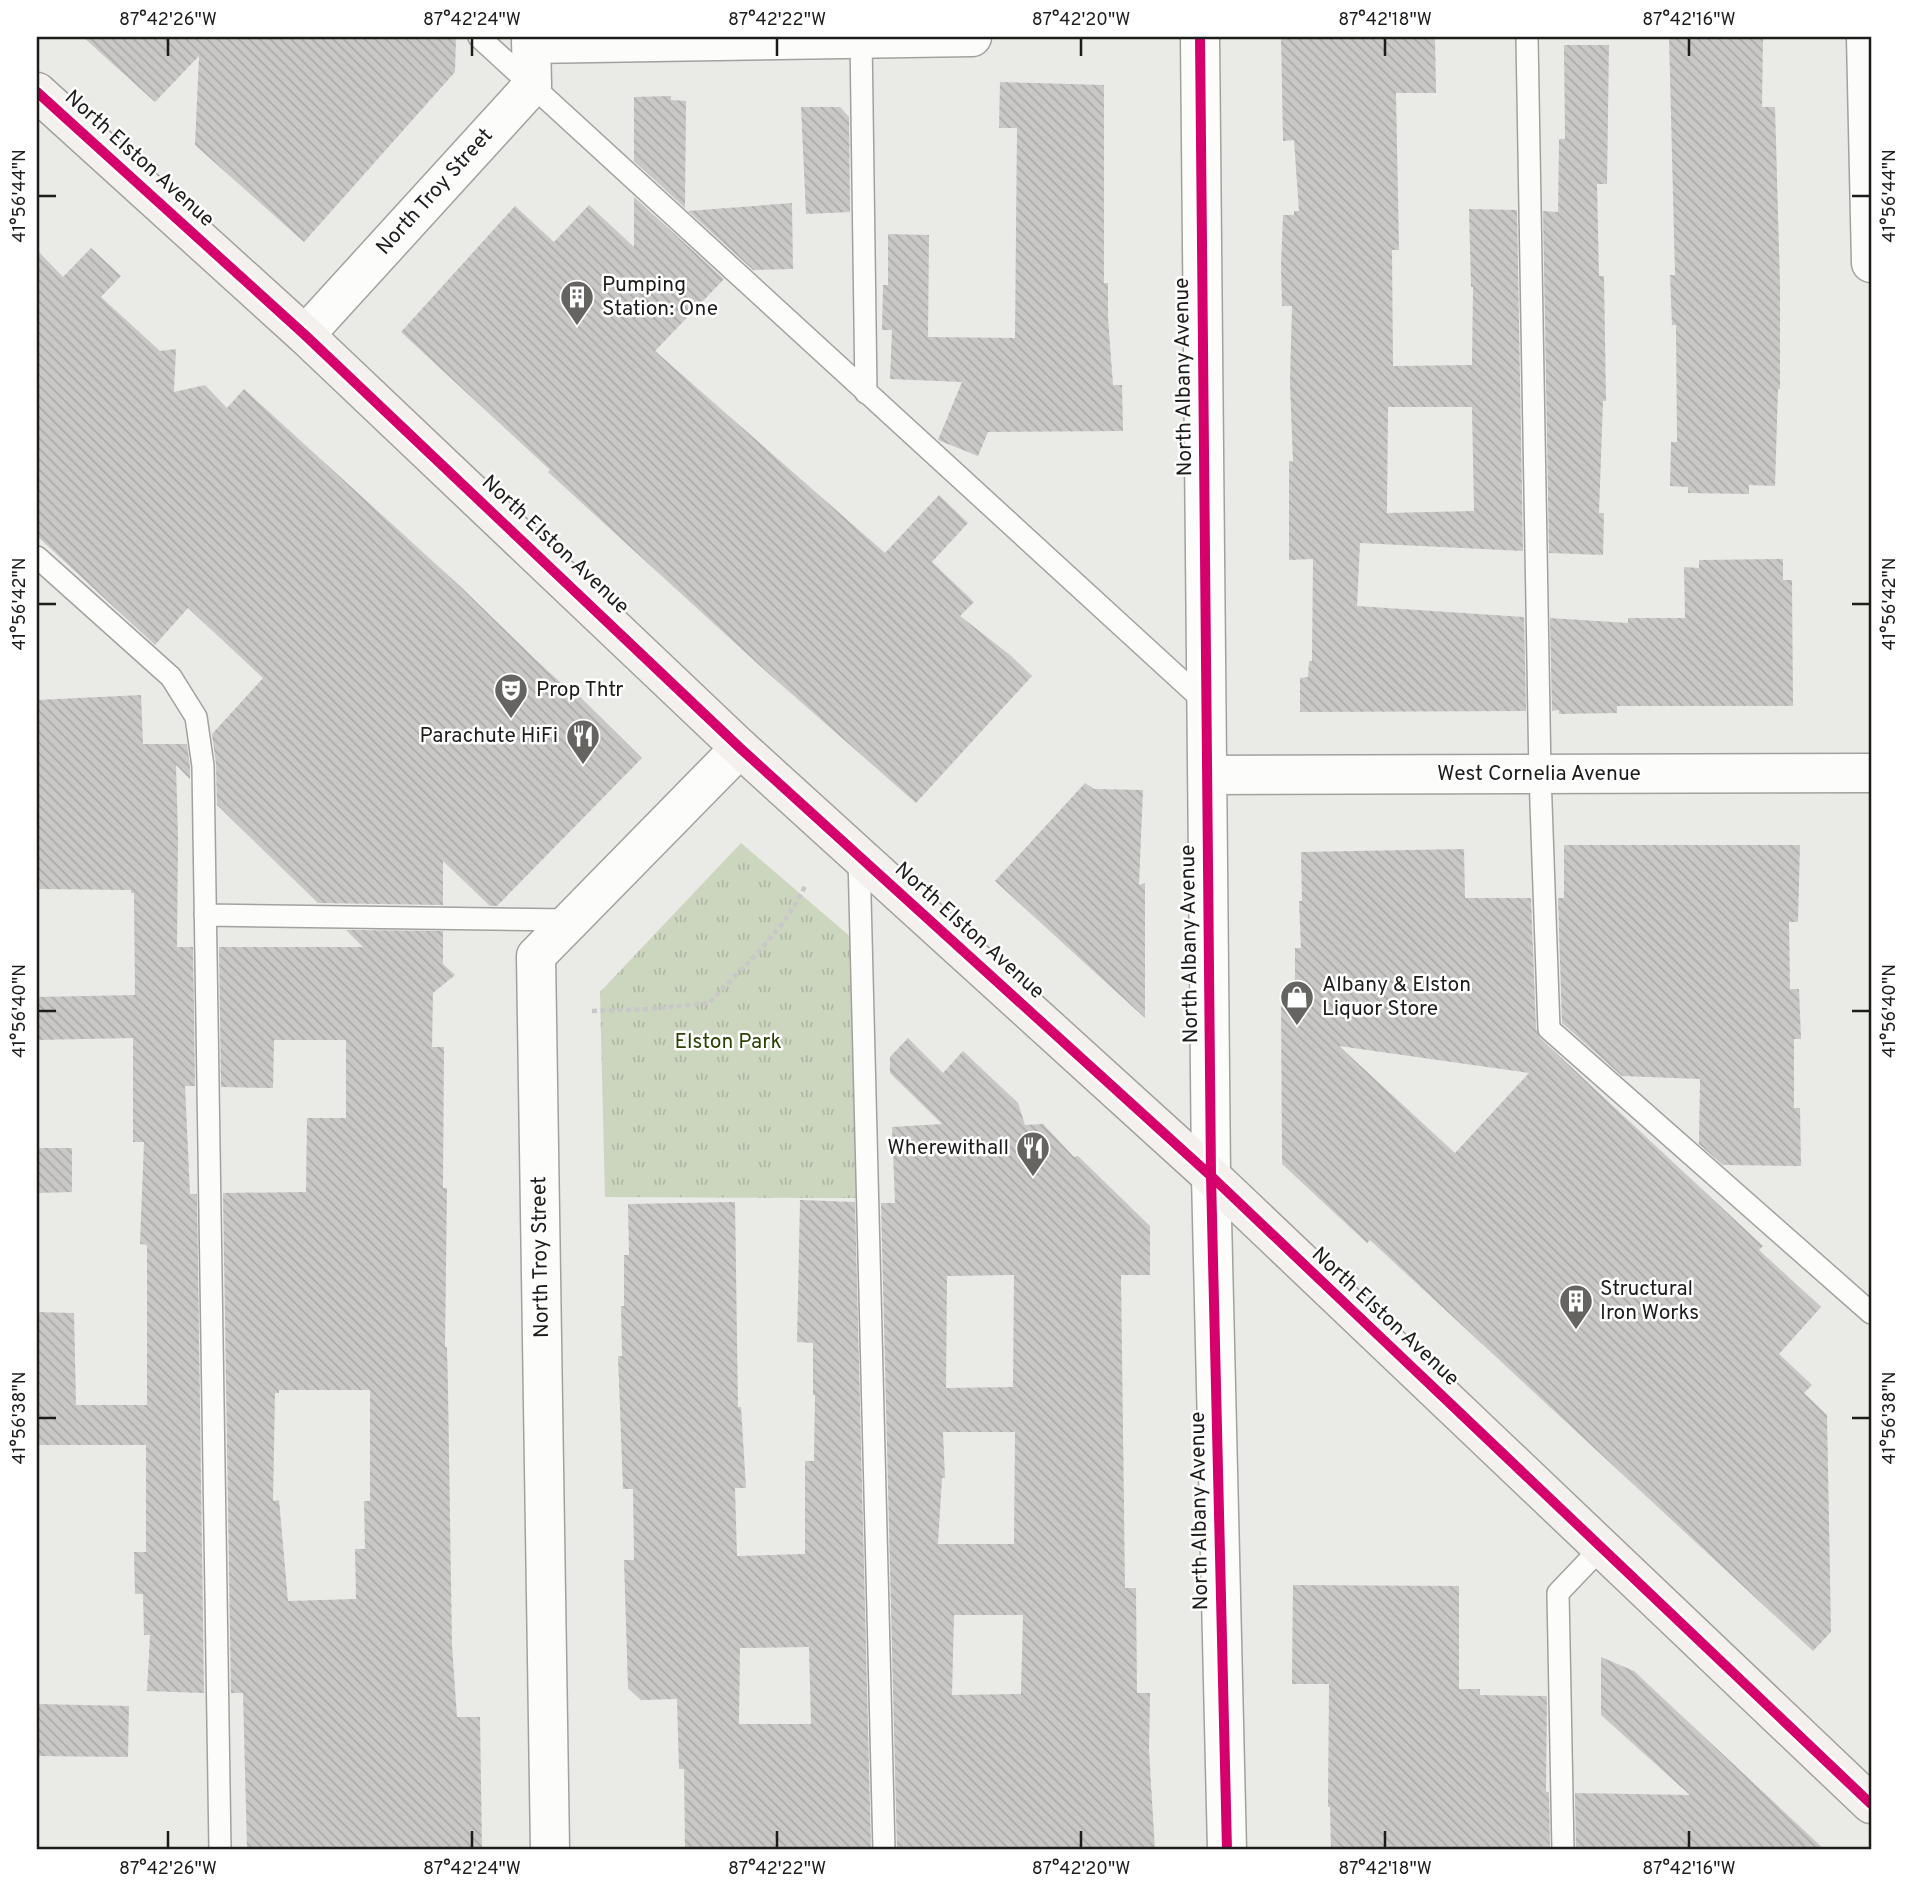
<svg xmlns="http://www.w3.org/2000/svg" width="1908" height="1887" viewBox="0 0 1908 1887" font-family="Overpass,sans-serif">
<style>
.grass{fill:url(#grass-tufts)}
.building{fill:url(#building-back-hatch);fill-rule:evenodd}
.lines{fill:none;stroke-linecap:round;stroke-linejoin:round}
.service-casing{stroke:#a1a19e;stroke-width:24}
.minor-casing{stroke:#a1a19e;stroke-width:41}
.secondary-casing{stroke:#a1a19e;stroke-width:41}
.path{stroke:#c8c8c8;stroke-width:4.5;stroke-dasharray:5 3.5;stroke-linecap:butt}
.service{stroke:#fcfcfb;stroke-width:21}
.minor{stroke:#fcfcfb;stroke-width:38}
.secondary{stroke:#f4f0ed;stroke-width:38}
.cycleway-casing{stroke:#fff;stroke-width:15}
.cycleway{stroke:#d6006c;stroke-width:10}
.ticks{fill:none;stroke:#1d1c1a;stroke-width:2.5}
.labels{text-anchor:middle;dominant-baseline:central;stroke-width:5;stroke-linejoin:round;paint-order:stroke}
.street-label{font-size:21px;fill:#1d1c1a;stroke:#fff}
.poi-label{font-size:21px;fill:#1d1c1a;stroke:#fff;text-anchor:start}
.park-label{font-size:21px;fill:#2c4100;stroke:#fff}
.neatline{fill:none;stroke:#1d1c1a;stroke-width:2.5}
.ticks-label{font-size:18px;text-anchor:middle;fill:#1d1c1a}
</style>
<defs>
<pattern id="grass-tufts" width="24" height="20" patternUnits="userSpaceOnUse" patternTransform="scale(1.75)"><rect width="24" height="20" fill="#ccd6bf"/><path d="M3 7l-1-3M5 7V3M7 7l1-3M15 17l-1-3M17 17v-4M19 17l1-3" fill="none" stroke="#afb7a4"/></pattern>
<pattern id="building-back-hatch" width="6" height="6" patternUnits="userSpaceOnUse" patternTransform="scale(1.75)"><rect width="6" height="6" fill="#c9c8c6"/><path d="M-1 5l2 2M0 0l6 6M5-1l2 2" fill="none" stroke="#acabaa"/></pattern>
</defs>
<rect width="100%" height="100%" fill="#eaeae6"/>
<path class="grass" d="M741,843L853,939L856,1198L605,1197L600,992Z"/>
<path class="building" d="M83,37H456L455,72L304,242L195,145L199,56L155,102Z
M1281,37H1435L1436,93H1396L1399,250H1392L1393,366L1472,365L1473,287H1471L1469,209L1517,210L1523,551L1360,543L1357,606L1524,617L1526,711L1300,712V678L1308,677L1309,661H1312L1313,559L1289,560V461L1293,462L1290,382L1292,306H1282L1281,265L1283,215H1294V211H1299L1294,140L1283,141ZM1388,407H1472L1474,511L1387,513Z
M1669,37H1763L1762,107H1775L1780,285V389H1778L1775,486L1749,485V494L1688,493V487L1670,486L1671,442H1677L1676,325H1672L1670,275H1675Z
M1564,45H1609L1607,184H1597L1599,276H1604L1606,401H1603L1599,513H1604L1603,555L1549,553L1543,211L1558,212L1559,139H1565Z
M1000,82L1104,85V283H1108V318L1113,385H1122L1123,431L988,432L978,456L938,440L962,382L890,379L892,330H882L883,285H888V234L929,235L928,337L1015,338L1017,128H999Z
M671,96V100L686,101L685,208L634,161V97Z
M801,107H840L849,117L850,212L806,214Z
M634,197L724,279L655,351L885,553L939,495L968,523L932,562L974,602L960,616L1010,655L1032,676L916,803L769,674L548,472L550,470L401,332L515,206L554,242L589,205L634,247Z
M792,203L793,269L753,270L688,211Z
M91,248L121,276L101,297L160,351L176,349L174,392L205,385L227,408L244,389L462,588L535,659L574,695L576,693L642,758L497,906H490L443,861V905L318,903L217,805L216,764L212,734L263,678L188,608L155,645L37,536V250L63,277Z
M1783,559V580H1792L1793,706H1617V713L1559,714V710L1552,711L1550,618L1628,623V618H1685L1684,567L1699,568V560Z
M141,695L143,744H187L190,767V779L176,765L178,837L177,947H193L195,1086H185L190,1194H197L204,1693L147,1691L150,1635H144L143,1594H135L134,1552H146V1445H37V1312L74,1313L76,1405H147V1245L140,1244L144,1142H133V1038L37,1040V997L135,995L134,893H131V890L37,889V700Z
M1085,783L1094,789L1143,790L1139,885L1145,883V1018L995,881Z
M1564,845H1800L1798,922H1789L1790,989H1799L1801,1039H1794V1108H1800L1801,1166L1723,1165L1699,1144L1700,1079L1622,1076L1562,1023L1558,898H1564Z
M1464,849L1465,898H1531L1536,1029L1540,1038L1763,1246L1759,1250L1821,1307L1779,1354L1812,1385L1804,1393L1827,1415L1831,1632L1813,1651L1370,1240L1367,1243L1282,1164L1281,992L1295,1005V948H1301L1299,901H1302L1301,852ZM1339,1046L1529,1073L1455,1153Z
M346,930L443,931V964L455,975L433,993L432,1047H444L443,1188H447L445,1347H447L448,1390L452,1646L457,1717H480L482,1850H247L243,1693H231L223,1193L306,1192L307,1118H346V1040H274L273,1088L221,1087L219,947H363ZM279,1390H370V1501H364L365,1549H355L356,1599L288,1601L279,1500L273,1501L275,1393H279Z
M908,1038L943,1073L963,1051L1018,1103L1025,1125L1043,1124L1074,1157L1078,1156L1150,1226V1275H1121L1125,1588H1136L1137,1693H1150L1149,1751L1155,1850H897L881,1203H895L892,1127L942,1124L890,1073V1057ZM1014,1275L1013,1387L946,1388L947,1276ZM943,1432H1015L1014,1544H938L942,1478H945ZM954,1615H1023L1021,1694L952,1695Z
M37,1148H72V1192L37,1193Z
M800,1200L855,1202L871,1850H685L684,1769H679L677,1699L641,1700L628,1688L624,1560H634L633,1489H623L618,1356H622L621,1306H624V1255H629L628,1204L735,1202L738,1407H741L746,1488H735L737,1556L805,1554V1461H814L815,1395H813V1343L797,1342ZM809,1647L811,1724H739L740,1648Z
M1293,1585L1459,1586V1689H1480V1695L1547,1696L1546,1792H1549L1550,1850H1331L1330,1807H1328L1329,1684H1292Z
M1601,1657L1634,1671L1825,1850H1576L1575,1793L1690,1795L1601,1715Z
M37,1704L129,1706L128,1757L37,1756Z"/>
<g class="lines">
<g class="service-casing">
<path id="service" d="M479,37L1206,703
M861,37L866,393
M1527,37L1540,775L1549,1029L1871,1313
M37,557L171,677L196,717L203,766L220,1850
M859,857L884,1850
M205,915L571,920
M1563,1850L1558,1593L1601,1548"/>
</g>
<g class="minor-casing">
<path id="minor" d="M1200,37L1211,1176L1227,1850
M1866,37L1871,263
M531,44L972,37
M305,335L532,86L531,37
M1207,775L1871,773
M550,1850L536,956L740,748"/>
</g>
<g class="secondary-casing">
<path id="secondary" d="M37,92L305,335L740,748L1211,1176L1871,1804"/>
</g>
<path class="path" d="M592,1011L649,1009L709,1003C743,967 784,931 805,886"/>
<use href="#service" class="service"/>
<use href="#minor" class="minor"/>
<use href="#secondary" class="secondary"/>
<g class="cycleway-casing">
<path id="cycleway" d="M1200,37L1211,1176L1227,1850
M37,92L305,335L740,748L1211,1176L1871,1804"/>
</g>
<use href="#cycleway" class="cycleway"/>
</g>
<path class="ticks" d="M168,38V56M472,38V56M777,38V56M1081,38V56M1385,38V56M1689,38V56M38,196H56M1852,196H1870M38,604H56M1852,604H1870M38,1011H56M1852,1011H1870M38,1418H56M1852,1418H1870M168,1831V1848M472,1831V1848M777,1831V1848M1081,1831V1848M1385,1831V1848M1689,1831V1848"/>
<defs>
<g id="building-pin" transform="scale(1.75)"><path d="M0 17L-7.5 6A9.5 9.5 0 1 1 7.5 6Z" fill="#656461" stroke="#fff"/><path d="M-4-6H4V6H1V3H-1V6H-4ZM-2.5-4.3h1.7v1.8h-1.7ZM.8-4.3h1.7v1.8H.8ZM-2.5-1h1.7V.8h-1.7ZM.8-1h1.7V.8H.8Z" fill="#fff"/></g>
<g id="theatre-pin" transform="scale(1.75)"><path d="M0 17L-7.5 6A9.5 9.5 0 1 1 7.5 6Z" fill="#656461" stroke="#fff"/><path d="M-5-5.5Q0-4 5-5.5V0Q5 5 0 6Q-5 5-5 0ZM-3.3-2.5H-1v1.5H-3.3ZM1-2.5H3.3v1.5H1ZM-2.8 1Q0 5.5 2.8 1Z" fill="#fff"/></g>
<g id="restaurant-pin" transform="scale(1.75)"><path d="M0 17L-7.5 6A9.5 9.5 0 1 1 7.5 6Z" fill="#656461" stroke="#fff"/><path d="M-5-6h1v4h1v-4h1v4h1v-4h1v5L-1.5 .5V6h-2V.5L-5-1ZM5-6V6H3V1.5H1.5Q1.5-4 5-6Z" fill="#fff"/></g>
<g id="shop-pin" transform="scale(1.75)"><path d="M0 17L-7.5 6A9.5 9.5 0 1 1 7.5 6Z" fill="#656461" stroke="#fff"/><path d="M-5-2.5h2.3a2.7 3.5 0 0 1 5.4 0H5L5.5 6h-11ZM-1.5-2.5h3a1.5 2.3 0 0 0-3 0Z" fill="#fff"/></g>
</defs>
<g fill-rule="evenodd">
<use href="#building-pin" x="577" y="297"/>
<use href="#theatre-pin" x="511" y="690"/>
<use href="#restaurant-pin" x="583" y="736"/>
<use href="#shop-pin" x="1297" y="997"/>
<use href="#restaurant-pin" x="1033" y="1148"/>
<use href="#building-pin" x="1576" y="1301"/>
</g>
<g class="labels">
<g class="street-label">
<text transform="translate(139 159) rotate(42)">North Elston Avenue</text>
<text transform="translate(435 192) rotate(-48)">North Troy Street</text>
<text transform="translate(1184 377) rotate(-91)">North Albany Avenue</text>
<text transform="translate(555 545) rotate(43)">North Elston Avenue</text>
<text x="1539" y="774">West Cornelia Avenue</text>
<text transform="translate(969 931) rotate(42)">North Elston Avenue</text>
<text transform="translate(1190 944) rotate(-91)">North Albany Avenue</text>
<text transform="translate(541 1257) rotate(-91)">North Troy Street</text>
<text transform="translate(1385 1317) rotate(43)">North Elston Avenue</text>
<text transform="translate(1200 1511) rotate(-91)">North Albany Avenue</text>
</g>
<g class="poi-label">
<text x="602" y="285">Pumping<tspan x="602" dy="24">Station: One</tspan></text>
<text x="536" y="690">Prop Thtr</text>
<text x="558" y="736" text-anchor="end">Parachute HiFi</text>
<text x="1322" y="985">Albany &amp; Elston<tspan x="1322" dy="24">Liquor Store</tspan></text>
<text x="1009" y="1148" text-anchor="end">Wherewithall</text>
<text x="1600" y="1289">Structural<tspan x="1600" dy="24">Iron Works</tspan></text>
</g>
<g class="park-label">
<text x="728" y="1042">Elston Park</text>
</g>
</g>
<rect width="1908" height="1887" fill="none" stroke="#ffffff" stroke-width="77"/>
<rect x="38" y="38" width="1832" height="1810" class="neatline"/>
<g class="ticks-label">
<text x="168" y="25">87°42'26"W</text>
<text x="472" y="25">87°42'24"W</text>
<text x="777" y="25">87°42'22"W</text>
<text x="1081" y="25">87°42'20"W</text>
<text x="1385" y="25">87°42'18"W</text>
<text x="1689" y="25">87°42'16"W</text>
<text transform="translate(19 196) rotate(-90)" y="6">41°56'44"N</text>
<text transform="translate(1889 196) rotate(-90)" y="6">41°56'44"N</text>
<text transform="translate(19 604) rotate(-90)" y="6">41°56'42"N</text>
<text transform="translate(1889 604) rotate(-90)" y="6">41°56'42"N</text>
<text transform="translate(19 1011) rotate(-90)" y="6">41°56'40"N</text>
<text transform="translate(1889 1011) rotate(-90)" y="6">41°56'40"N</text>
<text transform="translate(19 1418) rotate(-90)" y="6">41°56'38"N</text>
<text transform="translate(1889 1418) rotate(-90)" y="6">41°56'38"N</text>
<text x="168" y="1874">87°42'26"W</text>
<text x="472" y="1874">87°42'24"W</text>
<text x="777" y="1874">87°42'22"W</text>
<text x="1081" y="1874">87°42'20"W</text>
<text x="1385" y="1874">87°42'18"W</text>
<text x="1689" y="1874">87°42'16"W</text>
</g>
</svg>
